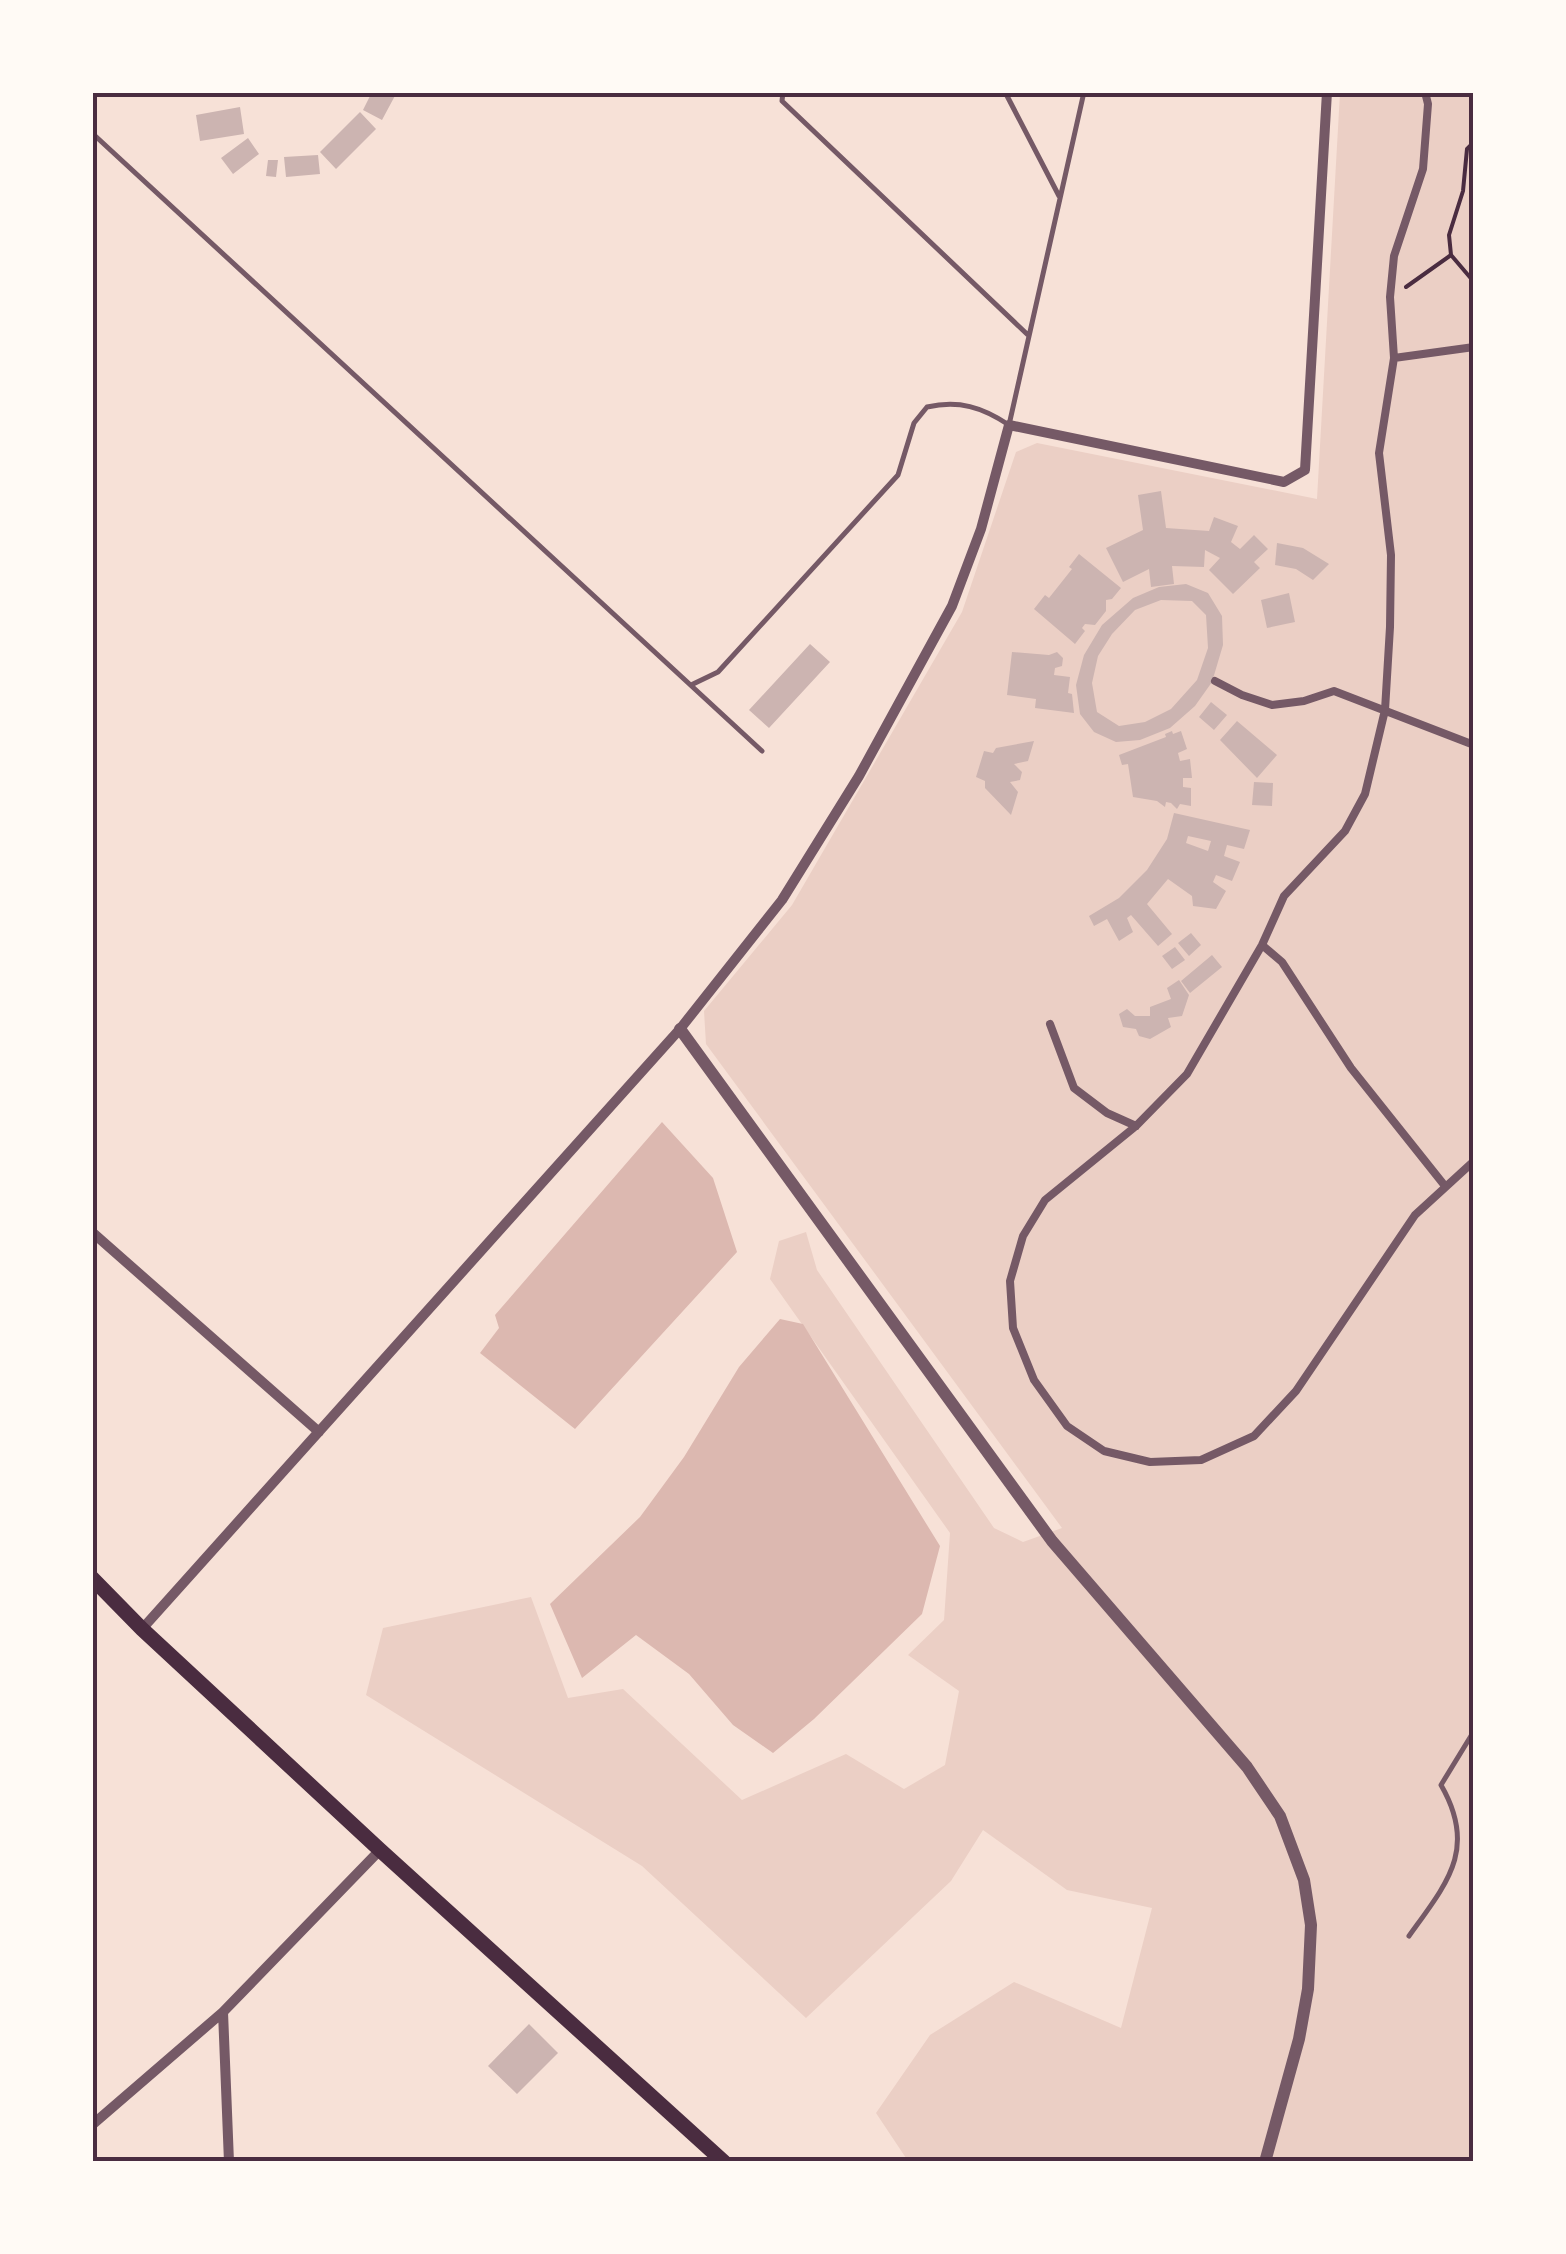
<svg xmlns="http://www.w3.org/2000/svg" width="1566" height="2254" viewBox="0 0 1566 2254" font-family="Ubuntu,sans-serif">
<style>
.green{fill:#ebcfc5}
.water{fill:#dcb8b0}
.building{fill:#ccb4b1;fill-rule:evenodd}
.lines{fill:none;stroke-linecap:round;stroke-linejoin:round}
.path{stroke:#4a2c40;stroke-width:4}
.service{stroke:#755966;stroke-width:5}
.pedestrian{stroke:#755966;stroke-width:8}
.minor{stroke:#755966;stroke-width:10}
.tertiary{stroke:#755966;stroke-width:12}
.trunk{stroke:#4a2c40;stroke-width:15}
.neatline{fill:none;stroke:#4a2c40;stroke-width:4}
</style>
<rect width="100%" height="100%" fill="#f7e1d7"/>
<path class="green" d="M1340,93H1473V2161H908L876,2113L930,2035L1014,1982L1121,2028L1152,1908L1067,1890L983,1830L951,1881L806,2018L642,1866L366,1695L383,1628L531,1597L568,1698L623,1689L742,1800L846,1754L904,1789L945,1765L959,1691L908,1655L944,1620L950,1533L770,1279L779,1241L806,1232L817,1270L994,1528L1023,1542L1062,1528L706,1044L704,1011L792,905L962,612L1016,452L1037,443L1317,499Z"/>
<path class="water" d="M662,1122L713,1178L737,1252L575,1429L480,1353L499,1328L495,1315Z
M780,1319L803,1324L940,1546L922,1614L814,1719L773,1753L733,1725L689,1674L636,1635L582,1678L550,1604L640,1517L684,1457L739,1367Z"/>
<path class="building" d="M372,92H397L382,120L363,110Z
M240,107L244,134L200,141L196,115Z
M360,112L376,129L336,169L320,152Z
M248,138L259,154L233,174L221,158Z
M318,155L320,174L286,177L284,157Z
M268,160H278L276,177L266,176Z
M1161,491L1166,528L1209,531L1214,517L1238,526L1231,542L1240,549L1254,535L1268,549L1254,562L1260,568L1233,594L1209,570L1220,558L1205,550L1204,567L1172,566L1174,584L1151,587L1149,569L1123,582L1106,548L1143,530L1138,495Z
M1277,543L1303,548L1329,564L1313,580L1296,569L1275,565Z
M1079,554L1121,588L1112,599L1106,600V611L1095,625L1085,624L1082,628L1085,631L1075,644L1034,609L1045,595L1049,598L1072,569L1069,567Z
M1186,584L1208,593L1222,616L1223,645L1212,682L1195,706L1170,728L1140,740L1116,742L1094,732L1080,714L1076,685L1084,655L1102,625L1133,598L1159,587ZM1161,600L1192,601L1206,615L1208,648L1197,680L1171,709L1145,722L1119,726L1097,712L1092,683L1098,656L1112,634L1135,610Z
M1289,593L1295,622L1267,628L1261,600Z
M810,644L830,662L769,728L749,710Z
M1012,652L1049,655L1057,652L1063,658L1062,666L1055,668L1054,675L1070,677L1068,693L1072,694L1074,713L1035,708L1036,699L1007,695Z
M1211,702L1227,715L1214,730L1199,717Z
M1237,721L1277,755L1257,778L1220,740Z
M1172,731L1173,734L1181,731L1187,749L1178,753L1180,761L1190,759L1192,778H1183V787L1191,788V806L1180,804L1177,809L1171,803L1166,802L1165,807L1157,801L1133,797L1128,764L1122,765L1119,755L1166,737L1165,734Z
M1034,741L1028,761L1014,764L1022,772L1020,780L1010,782L1018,792L1011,815L985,788V781L976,777L984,751L993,753L996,748Z
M1254,782L1273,783L1272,806L1252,805Z
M1174,813L1250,830L1244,849L1227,845L1224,856L1240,862L1232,881L1216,875L1213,882L1226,891L1216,909L1193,906L1192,896L1168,879L1147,904L1172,934L1158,946L1131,915L1127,918L1133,932L1119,941L1107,919L1094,926L1089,916L1119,898L1147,870L1167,839ZM1188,836L1211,841L1208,851L1186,843Z
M1191,933L1201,945L1189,956L1178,943Z
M1175,947L1185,960L1172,969L1162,956Z
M1212,955L1222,967L1190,993L1181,981Z
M1179,980L1189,995L1182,1016L1168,1018L1171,1027L1150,1039L1139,1036L1136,1029L1123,1027L1119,1014L1127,1009L1135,1016H1150V1007L1171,999L1167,988Z
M529,2024L558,2053L517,2094L488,2066Z"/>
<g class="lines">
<path class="path" d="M1474,142L1467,149L1463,191L1449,235L1451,255L1474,282
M1406,287L1451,255"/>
<path class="service" d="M783,92L782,101L1028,335
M1005,92L1059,196
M92,133L762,751
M691,685L718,672L898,475L914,423L927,407C959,400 982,407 1009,425L1084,92
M1409,1936C1447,1883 1478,1849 1441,1785L1474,1731"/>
<path class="pedestrian" d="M1425,92L1428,104L1423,169L1394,256L1390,297L1394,358L1379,453L1391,555L1390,627L1385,710L1365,794L1345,831L1284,896L1262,945L1187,1074L1136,1126L1045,1200L1023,1236L1010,1281L1013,1328L1034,1380L1067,1426L1104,1451L1150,1462L1201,1460L1254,1436L1296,1391L1415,1215L1474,1161
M1394,358L1474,347
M1215,681L1242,695L1272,705L1304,701L1334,691L1474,745
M1262,945L1282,962L1351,1068L1445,1186
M1050,1024L1074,1088L1107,1113L1136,1126"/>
<path class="minor" d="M92,1232L319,1432
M142,1629L680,1029L782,900L859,776L952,606L981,529L1009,425L1284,482L1305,470L1327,92
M223,2012L229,2162
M92,2125L223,2012L380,1850"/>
<path class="tertiary" d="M680,1029L1052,1541L1247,1767L1280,1816L1304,1880L1311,1925L1308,1989L1299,2039L1265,2162"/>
<path class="trunk" d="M92,1578L142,1629L380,1850L724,2162"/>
</g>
<rect width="1566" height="2254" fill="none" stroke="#fffaf5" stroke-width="190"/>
<rect x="95" y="95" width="1376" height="2064" class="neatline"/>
</svg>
